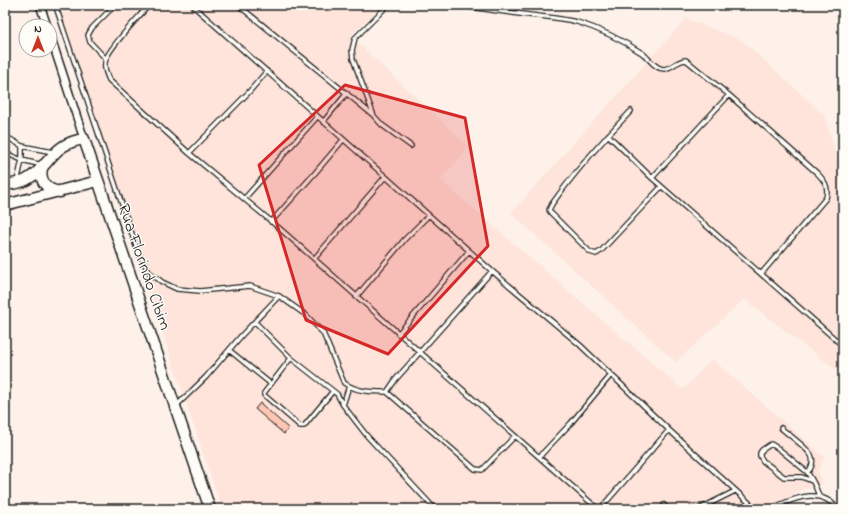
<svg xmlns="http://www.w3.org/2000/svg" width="848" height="514" viewBox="0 0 848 514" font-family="'Indie Flower',sans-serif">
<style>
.built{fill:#fee4da}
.building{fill:#ffc6b4;stroke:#1c1c1c}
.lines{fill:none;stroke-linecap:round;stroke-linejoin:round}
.lane-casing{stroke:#1c1c1c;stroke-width:6}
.street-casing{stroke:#1c1c1c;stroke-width:10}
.secondary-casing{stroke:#1c1c1c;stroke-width:13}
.lane{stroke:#fdfcf7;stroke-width:3.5}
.street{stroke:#fdfcf7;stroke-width:7}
.secondary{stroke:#fdfcf7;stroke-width:10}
.marked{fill:#d62828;fill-opacity:0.2;stroke:#d62828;stroke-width:3;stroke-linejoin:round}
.labels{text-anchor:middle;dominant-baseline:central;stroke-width:3;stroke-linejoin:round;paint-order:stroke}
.street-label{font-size:17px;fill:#1c1c1c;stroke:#fdfcf7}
</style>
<rect width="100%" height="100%" fill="#fdf1ea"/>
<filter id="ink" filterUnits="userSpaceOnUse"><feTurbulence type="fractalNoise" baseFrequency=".025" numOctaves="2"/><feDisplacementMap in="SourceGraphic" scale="8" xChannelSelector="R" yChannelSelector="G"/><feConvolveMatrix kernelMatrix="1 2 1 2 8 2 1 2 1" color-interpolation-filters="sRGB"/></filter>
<g filter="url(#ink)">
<path class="built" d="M53,5H383L350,36L469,147L440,180L683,390L712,359L824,457L818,471L823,483L793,493L798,509H222Z
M686,19L742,40L824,115L843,180V375L744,299L676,362L511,213Z
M5,88L12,107L5,118Z"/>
<path class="building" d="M260,403L289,429L284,434L255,409Z"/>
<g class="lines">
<g class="lane-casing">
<path id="lane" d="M57,5L56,7L138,252L149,272L162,282L177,289L200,291L250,286L279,296L306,315L323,333L344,383C357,392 372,392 387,392
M149,5C139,17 111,45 106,59C103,66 106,73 109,80L189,153L278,227L598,509
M192,5L492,271L580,345L669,430L756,509
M238,5L373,115
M388,5L355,38L352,50L353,59L374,116L382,125L411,146
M453,5C478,8 504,12 529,15C545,17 561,18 577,22C600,29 622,40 642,53C649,58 655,69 664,69C672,68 678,60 686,60L729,95L817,173C825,181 829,187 826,198L761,274
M106,59L90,42L88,35L92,28L115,5
M631,111C603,140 576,170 552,204L549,210L551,213L590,252L596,254L601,251L661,187
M323,122L347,93
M608,135L652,178L843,346
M5,136L22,146V160L17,182
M22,146L53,152
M5,153L22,160L42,165
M189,153L249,92L267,71
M652,178L729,95
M244,199L317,117
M271,222L315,173L343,140
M314,259L385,177
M492,271L396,379L387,392L475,469L482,470L515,436
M356,297L405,239L429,215
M255,322L291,358L337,394L343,405L367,436L435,509
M398,334L469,251
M229,350L271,384
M291,358L264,393V395L300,426H304L333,391
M343,405L349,386
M176,406L206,377L241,336L279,296
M781,428C789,435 806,447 811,455C814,460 812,469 807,472
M539,457L571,423L611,375
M812,481L802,477H784L763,461L760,456V453L762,450L771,444L779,449L807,472C812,479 816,487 819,496
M664,505L667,509
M600,509L669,430
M699,509L735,491
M769,509C793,500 818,485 838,509"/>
</g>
<g class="street-casing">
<path id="street" d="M40,5L47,26
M50,35L84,139"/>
</g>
<g class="secondary-casing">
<path id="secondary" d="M43,165C38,179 45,190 60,192
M5,185C12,184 20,183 26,180C51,167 50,144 84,139L210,509
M5,205L98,181"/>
</g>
<use href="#lane" class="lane"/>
<use href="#street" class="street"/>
<use href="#secondary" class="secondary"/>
</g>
</g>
<path class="marked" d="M345,85L465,118L488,246L388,354L306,320L259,165Z"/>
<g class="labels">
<g class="street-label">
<text transform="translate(144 267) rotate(71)">Rua Florindo Cibim</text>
</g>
</g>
<rect width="848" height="514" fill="none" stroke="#fdfcf7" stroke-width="20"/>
<rect x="10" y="10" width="828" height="494" fill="none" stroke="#1c1c1c" stroke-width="1.5" filter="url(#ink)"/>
<g transform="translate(38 38)"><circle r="19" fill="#fdfcf7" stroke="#a3a29f"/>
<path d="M0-3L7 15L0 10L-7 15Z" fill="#c8321e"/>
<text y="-6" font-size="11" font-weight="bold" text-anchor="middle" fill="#1c1c1c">N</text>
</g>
</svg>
